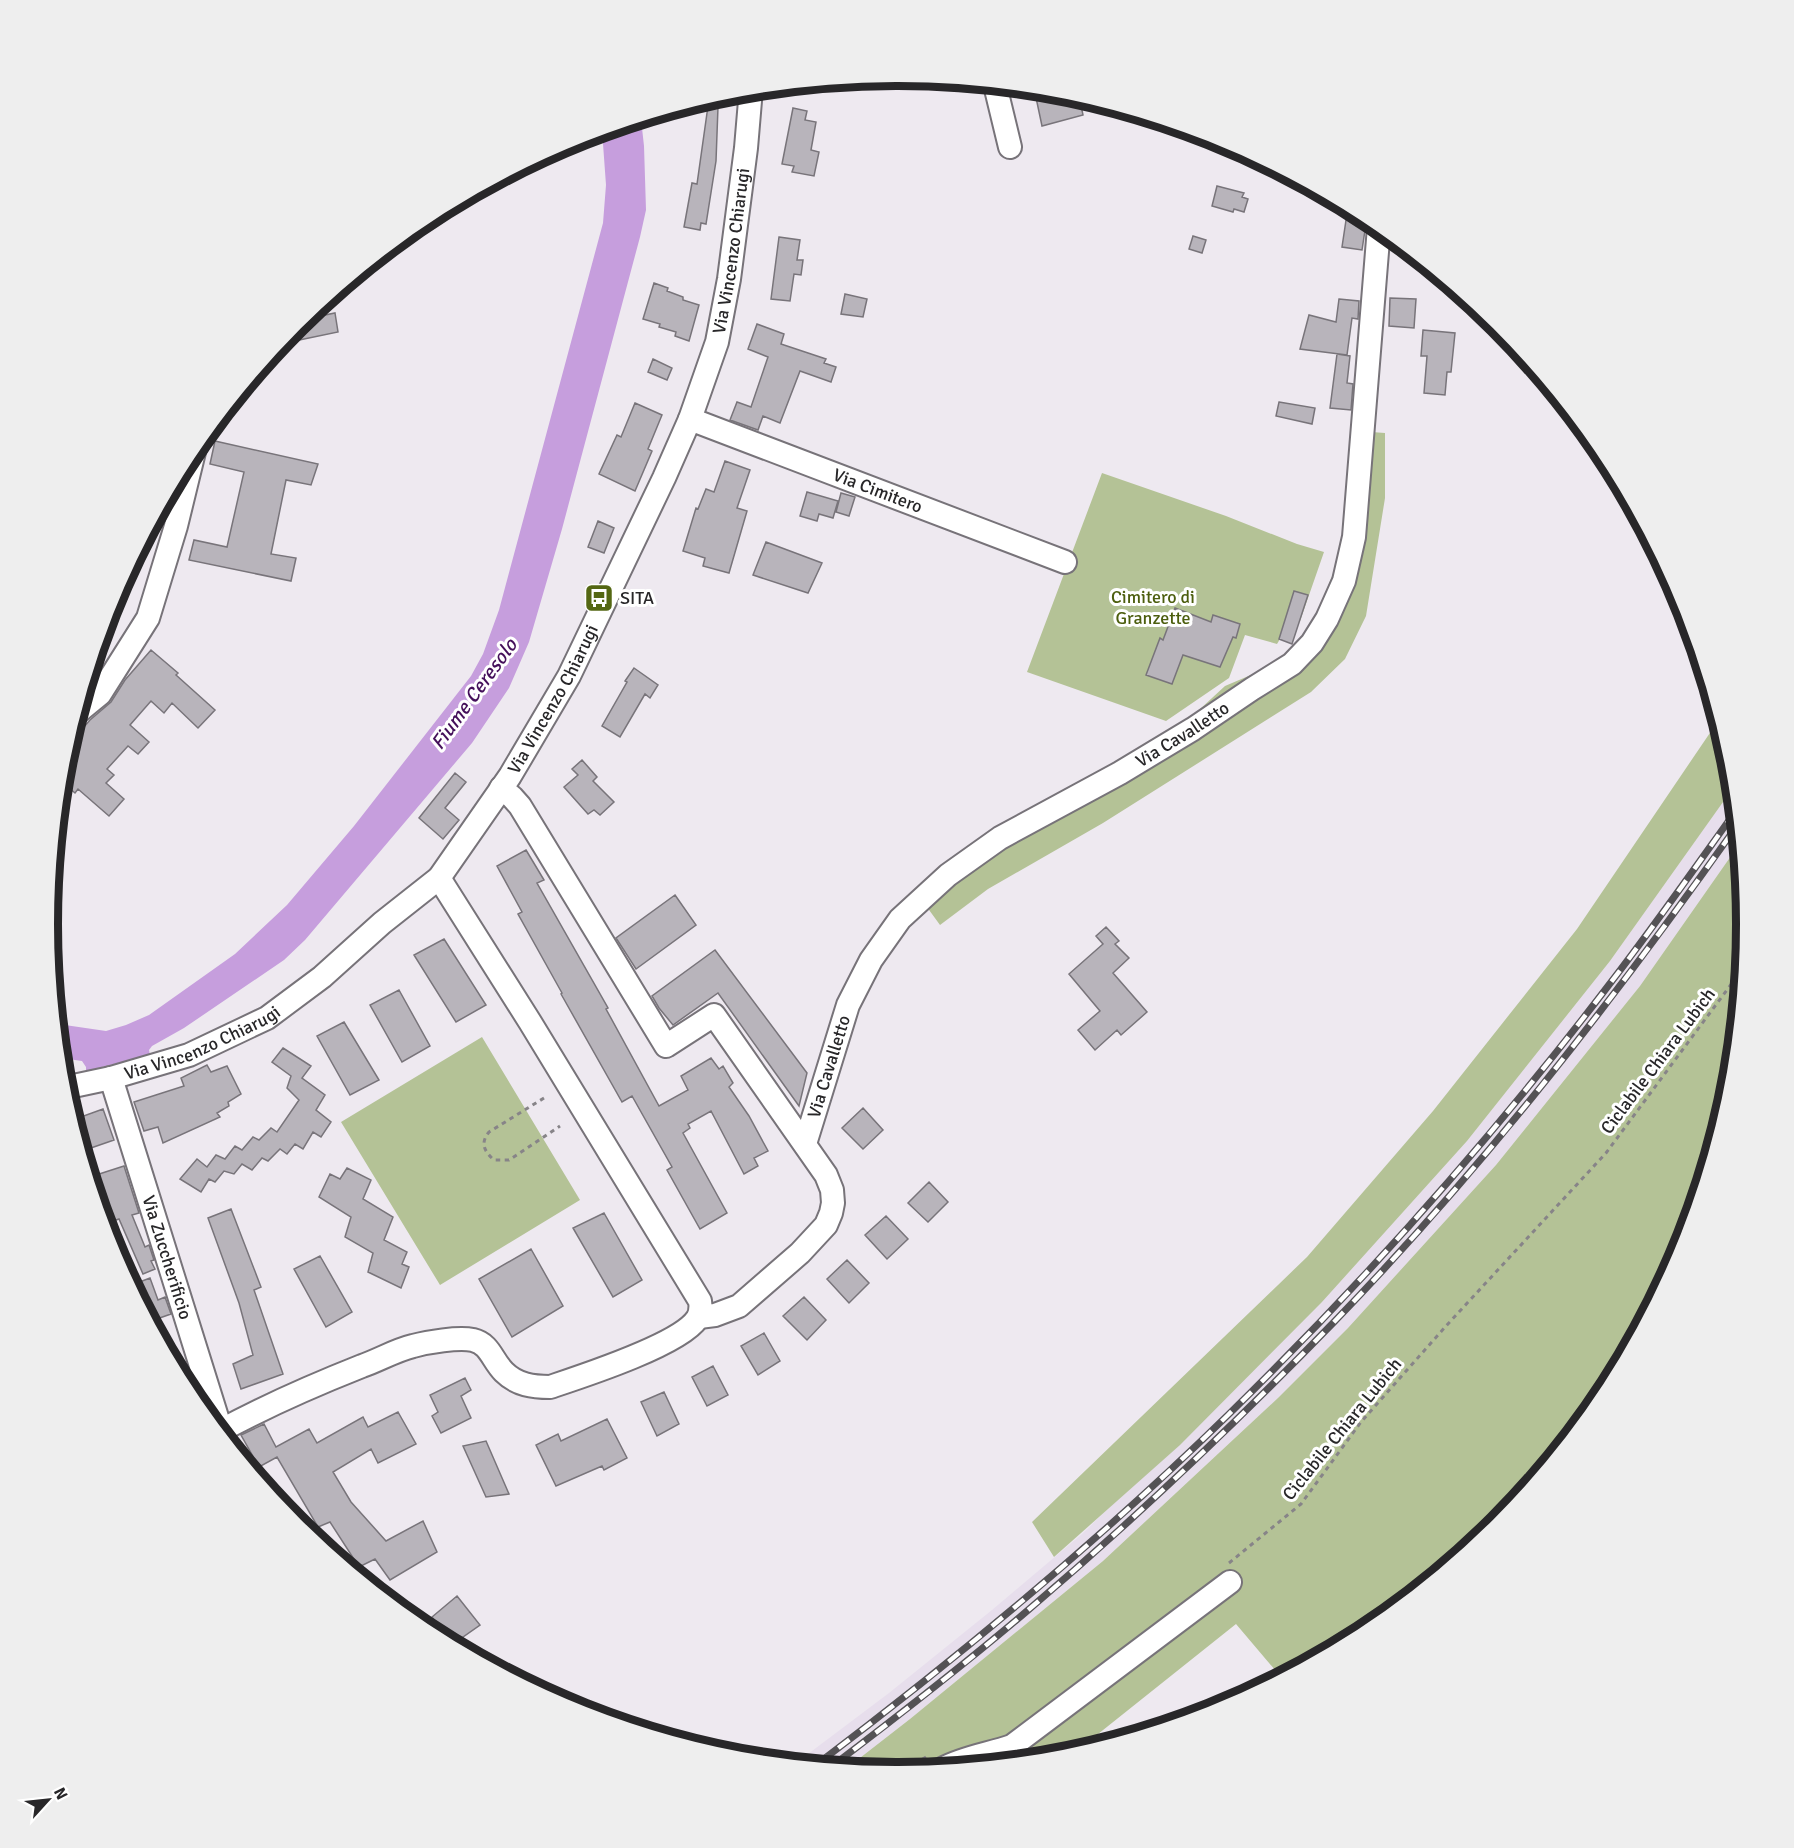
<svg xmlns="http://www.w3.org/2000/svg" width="1794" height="1848" viewBox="0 0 1794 1848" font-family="Signika,sans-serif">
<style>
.built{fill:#e7deec}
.green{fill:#b4c296}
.water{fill:#c69edd}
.building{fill:#b8b4bb;stroke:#78747a;stroke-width:1.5}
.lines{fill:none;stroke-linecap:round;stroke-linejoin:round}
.minor-casing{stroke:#777379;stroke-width:26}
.path{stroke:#878488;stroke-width:3;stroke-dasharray:4.5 4.5;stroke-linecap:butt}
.minor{stroke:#fff;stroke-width:22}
.rail-casing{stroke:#545255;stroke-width:7}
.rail{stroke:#fff;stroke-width:4.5;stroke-dasharray:14;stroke-linecap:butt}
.labels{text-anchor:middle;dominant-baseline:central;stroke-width:6;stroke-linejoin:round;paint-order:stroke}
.street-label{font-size:18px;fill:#282729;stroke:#fff}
.park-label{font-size:18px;fill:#4c5e0e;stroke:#fff}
.poi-label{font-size:18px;fill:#282729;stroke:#fff;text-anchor:start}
.water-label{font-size:20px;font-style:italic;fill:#440f5a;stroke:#fff}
.rim{fill:none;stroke:#282729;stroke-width:8}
</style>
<rect width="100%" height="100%" fill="#eee9f0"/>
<path class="built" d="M1733,788L1738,846L1640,986L1496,1165L1348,1328L1279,1397L1103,1561L910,1719L847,1768L796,1763L889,1693L992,1610L1082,1534L1322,1302L1467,1141L1610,961Z"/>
<path class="green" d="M1358,431L1385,433V498L1366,616L1345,659L1311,692L1103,823L988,889L940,925L924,903L967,866L1159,747L1225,686L1300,654L1342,552Z
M1102,473L1226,516L1297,544L1324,552L1300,621L1280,639L1277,644L1245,635L1229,678L1166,721L1027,672Z
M1718,721L1730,759L1733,788L1610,961L1467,1141L1322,1302L1180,1445L1054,1557L1032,1522L1307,1257L1433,1111L1577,929Z
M1738,846L1746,924L1730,1090L1681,1249L1603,1396L1497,1525L1368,1630L1281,1677L1236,1624L1073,1754L1062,1757L897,1773L847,1768L910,1719L1103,1561L1279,1397L1348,1328L1496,1165L1640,986Z
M482,1037L580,1200L440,1285L341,1122Z"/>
<path class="water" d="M641,119L644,146L646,210L640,237L562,529L529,642L509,688L472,743L305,940L284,960L184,1028L152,1046L149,1050L150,1055L86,1071V1067L82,1061L61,1058L58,1024L106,1031L126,1025L149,1015L235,954L287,905L354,826L471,676L483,654L499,610L603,223L606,185L602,130Z"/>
<path class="building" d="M1034,88L1063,91L1079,96L1083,115L1042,126Z
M708,106L718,107L716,161L706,224L701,223L700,230L684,227L692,183L697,184Z
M793,108L807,111L805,120L816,122L811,150L819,152L814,176L792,172L794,166L782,164Z
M1217,186L1244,193L1242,197L1248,199L1244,212L1234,209L1233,212L1212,206Z
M1348,207L1367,217L1362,250L1342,247Z
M1193,236L1206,240L1202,253L1189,249Z
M779,237L800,240L797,260H803L801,275L794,274L790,301L771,299Z
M654,283L668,288L667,291L683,297V300L699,305L689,341L675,336L676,332L659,327L660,324L643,319Z
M845,294L867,299L863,317L841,314Z
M1390,298L1416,299L1414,328L1389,326Z
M1339,299L1359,301L1358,319L1352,318L1347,355L1300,349L1309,315L1336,322Z
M335,313L338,332L280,344L301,320Z
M757,324L784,334L781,344L826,359L824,363L836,367L831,382L800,371L780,423L763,416L758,430L730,420L737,402L751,407L768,357L748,349Z
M1423,330L1455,333L1451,372H1447L1445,395L1424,393L1427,356H1421Z
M1337,354L1350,356L1347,383L1353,384L1351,410L1330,408Z
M653,359L672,368L667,380L648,372Z
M1279,402L1315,408L1312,424L1276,416Z
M635,403L662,415L648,449L652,451L635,491L599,474L617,435L621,437Z
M215,441L318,464L311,485L286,480L271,554L296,558L291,581L189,560L194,540L227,547L244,472L210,464Z
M725,461L750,470L737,508L747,511L729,573L703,566L705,558L683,551L696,508L698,509L706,489L714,492Z
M807,492L838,501L833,518L819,514L817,521L800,516Z
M841,493L855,497L849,516L836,512Z
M598,521L614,528L604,553L588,547Z
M766,542L822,563L808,593L753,575Z
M1294,591L1308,595L1292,644L1279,639Z
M1175,608L1211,622L1213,615L1240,624L1236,638L1233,637L1220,667L1183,655L1172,684L1146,675L1160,638L1163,640Z
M151,650L178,673L176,675L215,710L198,728L172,703L164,713L151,701L130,725L149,742L138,754L128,746L107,769L114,775L106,783L124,799L109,816L78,789L75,793L62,782L64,758L69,744L90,720L111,702L125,680Z
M634,668L658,685L650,698L645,694L620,737L602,726L627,682L625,681Z
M582,760L597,777L593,781L614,802L600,815L594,810L588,814L564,787L578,775L572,769Z
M455,773L466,782L445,808L459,820L443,839L419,818Z
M526,850L544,880L537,883L608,1008L606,1009L659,1106L688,1090L681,1076L711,1058L719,1069L723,1066L733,1083L729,1087L749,1116L768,1151L754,1158L758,1166L744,1174L711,1111L688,1124L690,1128L683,1133L727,1213L700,1229L667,1170L672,1167L632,1096L622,1102L561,994L562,993L518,914L522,912L497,866Z
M675,895L696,925L636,969L616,938Z
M1106,927L1119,941L1115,944L1129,958L1113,973L1147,1012L1121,1035L1117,1030L1095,1050L1078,1030L1100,1011L1069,974L1103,944L1096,936Z
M444,939L486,1005L456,1022L414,955Z
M715,950L807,1073L799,1106L718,993L673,1025L659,1008L652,996Z
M399,990L430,1046L402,1062L370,1005Z
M344,1022L379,1080L350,1095L317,1036Z
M283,1048L311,1066L302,1078L325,1095L316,1110L331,1122L321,1137L313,1132L303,1149L295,1144L287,1154L280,1149L268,1161L262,1158L252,1170L242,1164L234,1174L224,1171L215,1182L209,1179L201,1192L180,1179L197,1159L207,1167L216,1155L225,1159L235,1146L242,1150L253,1137L259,1140L271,1128L277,1132L299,1100L287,1088L291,1076L272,1062Z
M207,1065L211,1072L227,1066L241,1094L228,1102L229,1106L217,1113L220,1117L163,1143L158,1127L144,1131L134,1102L184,1086L181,1078Z
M863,1108L883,1130L863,1149L842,1128Z
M103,1109L114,1140L88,1149L83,1134L78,1136L74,1121L78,1120V1118Z
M124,1166L139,1213L132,1215L145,1247L149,1245L154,1260L151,1261L155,1269L143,1274L119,1219L110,1222L96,1175Z
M347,1168L371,1180L363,1199L393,1217L384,1240L407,1252L402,1264L409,1267L401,1288L368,1272L373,1253L345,1237L351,1217L319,1197L330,1174L340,1179Z
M929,1182L948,1202L928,1222L908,1203Z
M231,1209L261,1287L254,1290L283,1374L241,1389L233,1364L253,1355L239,1303L208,1218Z
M604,1213L642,1280L613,1297L573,1228Z
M886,1216L908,1239L887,1259L865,1235Z
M531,1249L563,1306L512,1337L479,1279Z
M320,1256L352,1312L326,1327L294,1269Z
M847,1260L869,1283L849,1303L827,1279Z
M150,1278L158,1300L165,1297L171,1314L151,1321L137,1283Z
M804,1297L826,1320L807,1340L783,1316Z
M764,1333L780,1361L758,1375L741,1346Z
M713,1366L728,1395L707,1406L692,1377Z
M465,1378L471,1390L461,1396L471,1418L441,1433L432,1416L438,1412L430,1395Z
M664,1392L679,1424L657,1436L641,1402Z
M398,1412L416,1444L378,1463L371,1449L333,1472L351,1502L386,1541L423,1521L437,1552L390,1580L375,1559L359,1567L330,1522L318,1527L277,1457L259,1467L241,1435L264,1424L276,1447L309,1429L317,1443L363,1417L368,1427Z
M607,1419L627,1458L604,1470L602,1466L556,1486L536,1445L558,1434L561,1441Z
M486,1441L509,1494L486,1497L463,1446Z
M457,1596L480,1625L453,1644L432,1617Z"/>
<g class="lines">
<g class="minor-casing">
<g id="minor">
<path d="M995,85L1010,147"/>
<path id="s1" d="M690,419L1065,562"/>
<path d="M78,712L100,694L148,618L176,526L195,448"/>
<path d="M501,788L512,797L520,806L666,1046L714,1015L826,1175L832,1190L833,1203L831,1213L826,1225L800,1253L739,1306L715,1315L699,1317"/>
<path id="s2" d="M111,1078L221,1430L224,1436"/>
<path id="s3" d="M64,1088L111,1078L189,1055L267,1018L322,977L382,923L439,878L510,776L569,676L664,478L690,419L717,342L729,279L746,148L751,89"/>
<path id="s4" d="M805,1144L848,1005L871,960L900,919L948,875L1000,838L1120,773L1193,729L1252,689L1292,664L1312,643L1327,619L1344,581L1354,537L1379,227"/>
<path d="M220,1431C266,1406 314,1385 362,1366C379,1360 396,1350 413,1346C428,1342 458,1337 473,1340C490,1344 492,1360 504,1372C517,1385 533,1387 550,1387C583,1376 679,1345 697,1319C701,1313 701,1308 700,1301L530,1022L439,878"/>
<path d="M942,1769C964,1757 989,1754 1012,1746L1230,1582"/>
</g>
</g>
<path class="path" d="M544,1098L489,1132C480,1143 484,1151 494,1160H509L560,1126
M1229,1563L1301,1504L1361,1422L1446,1326L1606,1153L1741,971
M899,1773L926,1757"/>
<use href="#minor" class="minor"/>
<g class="rail-casing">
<path id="rail" d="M816,1765C960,1656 1099,1541 1228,1415C1363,1283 1490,1140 1605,990C1650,932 1692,872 1735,812
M831,1767C898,1716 964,1665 1027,1611C1134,1520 1236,1423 1334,1322C1482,1169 1613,1001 1736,827"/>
</g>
<use href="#rail" class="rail"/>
</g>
<defs>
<g id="bus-square" transform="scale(1.5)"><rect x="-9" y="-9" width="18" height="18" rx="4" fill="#546713" stroke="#fff"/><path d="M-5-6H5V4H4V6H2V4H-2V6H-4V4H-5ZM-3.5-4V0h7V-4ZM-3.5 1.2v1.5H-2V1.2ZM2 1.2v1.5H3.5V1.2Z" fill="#fff"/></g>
</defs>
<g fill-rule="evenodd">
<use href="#bus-square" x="599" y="598"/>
</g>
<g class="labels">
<g class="street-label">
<text stroke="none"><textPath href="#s3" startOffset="1136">Via Vincenzo Chiarugi</textPath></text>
<text stroke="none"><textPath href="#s1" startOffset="201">Via Cimitero</textPath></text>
<text stroke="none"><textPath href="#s3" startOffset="650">Via Vincenzo Chiarugi</textPath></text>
<text stroke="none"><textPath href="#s4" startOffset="585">Via Cavalletto</textPath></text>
<text stroke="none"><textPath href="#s3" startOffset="146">Via Vincenzo Chiarugi</textPath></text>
<text transform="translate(1658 1061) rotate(-53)">Ciclabile Chiara Lubich</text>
<text stroke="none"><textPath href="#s4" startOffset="81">Via Cavalletto</textPath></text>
<text stroke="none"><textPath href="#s2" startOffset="188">Via Zuccherificio</textPath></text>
<text transform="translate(1342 1429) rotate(-51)">Ciclabile Chiara Lubich</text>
</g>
<g class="park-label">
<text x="1153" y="597">Cimitero di<tspan x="1153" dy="21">Granzette</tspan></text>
</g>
<g class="poi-label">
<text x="620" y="598">SITA</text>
</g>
<g class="water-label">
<text transform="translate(474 694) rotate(-54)">Fiume Ceresolo</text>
</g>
</g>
<path d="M0 0H1794V1848H0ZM896 86H898A838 838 0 0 1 1736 924V924A838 838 0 0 1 898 1762H896A838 838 0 0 1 58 924V924A838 838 0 0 1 896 86Z" fill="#eee" fill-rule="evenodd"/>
<path class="rim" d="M896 86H898A838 838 0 0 1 1736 924V924A838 838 0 0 1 898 1762H896A838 838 0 0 1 58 924V924A838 838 0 0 1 896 86Z"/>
<g transform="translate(48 1800) rotate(63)" stroke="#ffffff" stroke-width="4.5" paint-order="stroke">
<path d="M0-4.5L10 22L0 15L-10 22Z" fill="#282729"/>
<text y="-9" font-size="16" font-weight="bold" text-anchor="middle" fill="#282729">N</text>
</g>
</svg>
